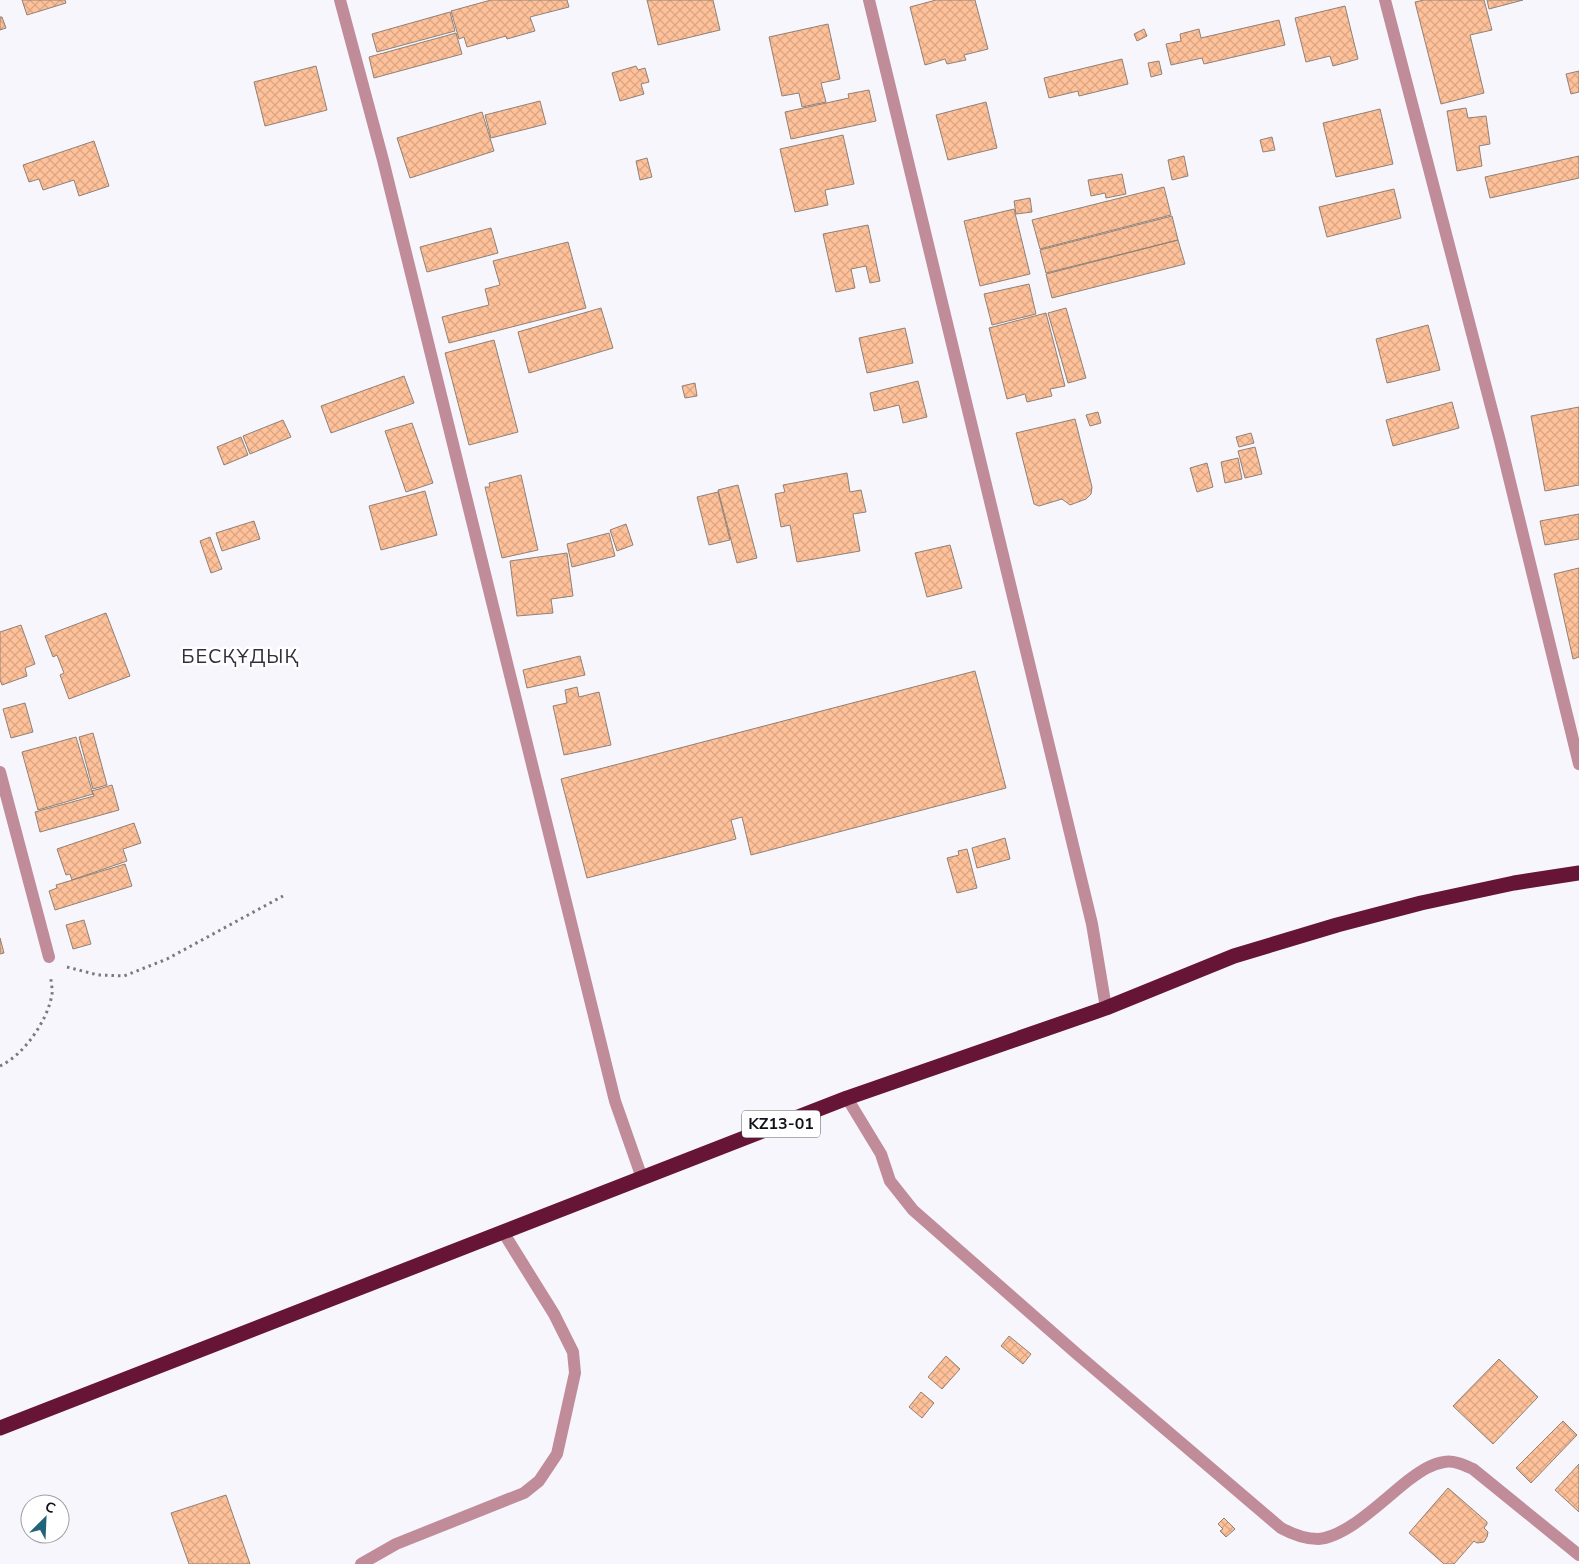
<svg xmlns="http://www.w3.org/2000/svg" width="1579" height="1564" viewBox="0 0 1579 1564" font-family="'Nunito Sans',sans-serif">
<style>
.building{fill:url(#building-cross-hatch);stroke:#918176}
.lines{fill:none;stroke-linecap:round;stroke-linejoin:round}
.path{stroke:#7b7980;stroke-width:3;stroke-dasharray:2.5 4;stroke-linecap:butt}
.minor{stroke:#c08c9a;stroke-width:12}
.highway{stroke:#671536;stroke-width:15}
.labels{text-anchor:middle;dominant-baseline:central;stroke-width:5;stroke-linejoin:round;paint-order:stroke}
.shield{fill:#fff;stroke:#5a585d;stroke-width:1}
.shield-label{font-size:16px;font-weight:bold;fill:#131118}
.quarter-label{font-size:20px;letter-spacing:1px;fill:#332f3d;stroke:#fff}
</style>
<defs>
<pattern id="building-cross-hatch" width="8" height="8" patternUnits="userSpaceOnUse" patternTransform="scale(1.25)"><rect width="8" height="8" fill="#fec199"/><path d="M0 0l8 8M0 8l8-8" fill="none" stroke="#d9a583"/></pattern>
</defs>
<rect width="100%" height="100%" fill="#f8f6fd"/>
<path class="building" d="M22,0H65L66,3L27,15Z
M491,0H567L569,7L530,17L535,31L507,39L506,36L467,47L464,37L459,39L451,11Z
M647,0H713L720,30L658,45Z
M936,0H975L988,49L964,55L966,60L947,64L945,59L925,65L910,7Z
M1424,0H1484L1492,30L1470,35L1484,93L1441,104L1415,2Z
M1487,0H1523L1489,9Z
M1345,6L1358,59L1333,66L1330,56L1306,62L1295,18Z
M450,12L455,31L377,52L372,34Z
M0,17H2L6,28L0,30Z
M1279,20L1285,45L1204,64L1202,58L1171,65L1166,44L1181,41L1180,34L1199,29L1201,38Z
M828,24L840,79L821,83L826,102L802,107L799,93L782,96L769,37Z
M1144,29L1147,36L1137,41L1134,34Z
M456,33L462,54L374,78L369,57Z
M1122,59L1128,84L1079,96L1078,91L1049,98L1044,78Z
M1159,61L1162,74L1151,77L1148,63Z
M316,66L327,110L265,126L254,82Z
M636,66L638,70L645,68L649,82L641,84L644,94L620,101L612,73Z
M1579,71V92L1571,94L1566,74Z
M869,90L876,121L791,139L785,112L849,98L848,94Z
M540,101L546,124L491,138L485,115Z
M986,102L997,148L948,160L936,115Z
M1466,108L1468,118L1486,116L1490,144L1479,146L1482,166L1457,171L1447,111Z
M1380,109L1393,164L1336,177L1323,123Z
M482,112L494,151L410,178L397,138Z
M843,135L854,184L825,190L828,205L795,212L780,149Z
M1272,137L1275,150L1263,152L1260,140Z
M94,141L109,186L79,196L74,180L43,190L39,179L29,182L23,165Z
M1184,156L1188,176L1172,180L1168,160Z
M1579,156V178L1490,198L1485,177Z
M647,158L652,177L640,180L636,161Z
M1122,174L1126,194L1106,198L1105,193L1091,196L1088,180Z
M1164,187L1171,215L1040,249L1032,220Z
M1394,189L1401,218L1327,237L1319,207Z
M1030,198L1032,212L1016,214L1014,201Z
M1014,209L1030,274L980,286L964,221Z
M1172,216L1178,240L1046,273L1040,250Z
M868,225L880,281L870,283L866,266L851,269L855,288L836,292L823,234Z
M491,228L498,253L427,272L420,247Z
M1178,240L1185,264L1052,298L1046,274Z
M568,242L586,308L449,343L442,317L489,305L485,289L500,285L493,261Z
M1029,284L1036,314L992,325L984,294Z
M601,308L613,348L529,373L518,332Z
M1066,308L1086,378L1068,383L1048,313Z
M1046,313L1065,386L1050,389L1052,396L1027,402L1025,394L1007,399L989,328Z
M1428,325L1440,370L1387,383L1376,339Z
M905,328L913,363L867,373L859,338Z
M494,340L518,432L469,445L445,353Z
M404,376L414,403L331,433L321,406Z
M918,381L927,417L903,423L899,405L874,411L870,393Z
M695,383L697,396L685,398L682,386Z
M1452,402L1459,428L1393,446L1386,420Z
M1579,407V485L1545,491L1531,416Z
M1098,412L1101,423L1090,426L1086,415Z
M1075,419L1092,487L1091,494L1086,499L1070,505L1062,499L1039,506L1034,504L1016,433Z
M283,420L291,437L250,454L243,436Z
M412,423L433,483L406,492L385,431Z
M1251,433L1254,443L1239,447L1236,437Z
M241,437L248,455L224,465L217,447Z
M1255,447L1262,474L1245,478L1238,451Z
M1238,458L1242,479L1225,483L1221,462Z
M1207,463L1213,487L1197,492L1190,468Z
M847,473L850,492L861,490L866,512L853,514L860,551L797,562L790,525L781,527L775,494L785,492L783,485Z
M521,475L538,550L502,558L485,487H490L489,483Z
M738,485L757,558L737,563L718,490Z
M425,491L437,535L381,550L369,506Z
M718,492L730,540L709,545L697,497Z
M1579,514V539L1545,545L1540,521Z
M254,521L260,539L222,551L216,533Z
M626,524L633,545L617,551L610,530Z
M609,533L615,556L572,567L567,544Z
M210,537L222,569L211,573L200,541Z
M950,545L962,588L927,597L915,553Z
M567,553L573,596L551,599L553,613L517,616L510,561Z
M1579,568V657L1573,659L1554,574Z
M106,613L130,676L69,699L60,675L64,673L57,655L53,657L45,636Z
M21,625L35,664L25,668L27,676L2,685L0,680V632Z
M580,656L585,675L527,688L523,670Z
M975,671L1006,788L751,855L742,817L731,820L736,839L587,878L561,779Z
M577,687L579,697L599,692L611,745L564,755L553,706L567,703L565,690Z
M25,703L33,732L11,738L3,709Z
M93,733L107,785L93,789L79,737Z
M76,737L93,794L38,810L22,752Z
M112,785L119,810L40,832L35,812L94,796L92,791Z
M134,823L141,843L123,849L127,861L72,880L70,874L66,875L57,849Z
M1005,838L1010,859L977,868L972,848Z
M967,849L977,888L957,893L947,858L959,855L958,851Z
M125,864L132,886L55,910L49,891L57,888L56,885Z
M84,920L91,944L73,949L66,925Z
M0,938L4,953L0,954Z
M1009,1336L1031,1354L1023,1364L1001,1346Z
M946,1356L960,1369L942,1389L928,1377Z
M1499,1359L1538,1397L1493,1444L1453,1406Z
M921,1392L934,1403L922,1418L909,1407Z
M1563,1421L1577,1435L1531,1483L1516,1468Z
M1579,1464V1512L1555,1490Z
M1448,1488L1487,1522V1524L1484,1528L1488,1532L1487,1537L1484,1542L1477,1543L1474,1541L1454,1564H1444L1409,1533Z
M226,1495L250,1564H189L171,1513Z
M1224,1518L1235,1529L1226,1537L1220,1531L1223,1529L1218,1524Z"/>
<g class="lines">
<path class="path" d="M67,967L98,975L124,976L167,959L283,896
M0,1066C24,1055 48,1020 52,994C53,990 51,984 51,979"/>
<path class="minor" d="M340,0L383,160L615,1101L642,1178
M869,0L1092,924L1106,1008
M1385,0L1500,441L1579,764
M0,772L49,957
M847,1098L881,1154L890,1181L913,1210L1077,1354L1281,1528C1292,1534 1305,1539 1318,1539C1348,1537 1386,1497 1410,1479C1421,1471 1431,1464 1444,1462C1454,1460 1464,1465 1473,1469L1579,1555
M361,1564L396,1544L524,1493L539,1481L557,1454L575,1373L573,1352L554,1314L503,1232"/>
<path class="highway" d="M0,1428L847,1098L1106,1008L1234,956L1337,925L1421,903L1514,883L1579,873"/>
</g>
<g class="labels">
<rect class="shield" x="742" y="1110.5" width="78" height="27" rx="4"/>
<g class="shield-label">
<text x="781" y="1124">KZ13-01</text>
</g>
<g class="quarter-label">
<text x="240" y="656">БЕСҚҰДЫҚ</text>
</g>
</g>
<g transform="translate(45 1519) rotate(24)"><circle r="24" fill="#ffffff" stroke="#a1a0a3"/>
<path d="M0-4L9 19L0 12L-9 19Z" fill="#226477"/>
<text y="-8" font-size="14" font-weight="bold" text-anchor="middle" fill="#131118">С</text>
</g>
</svg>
